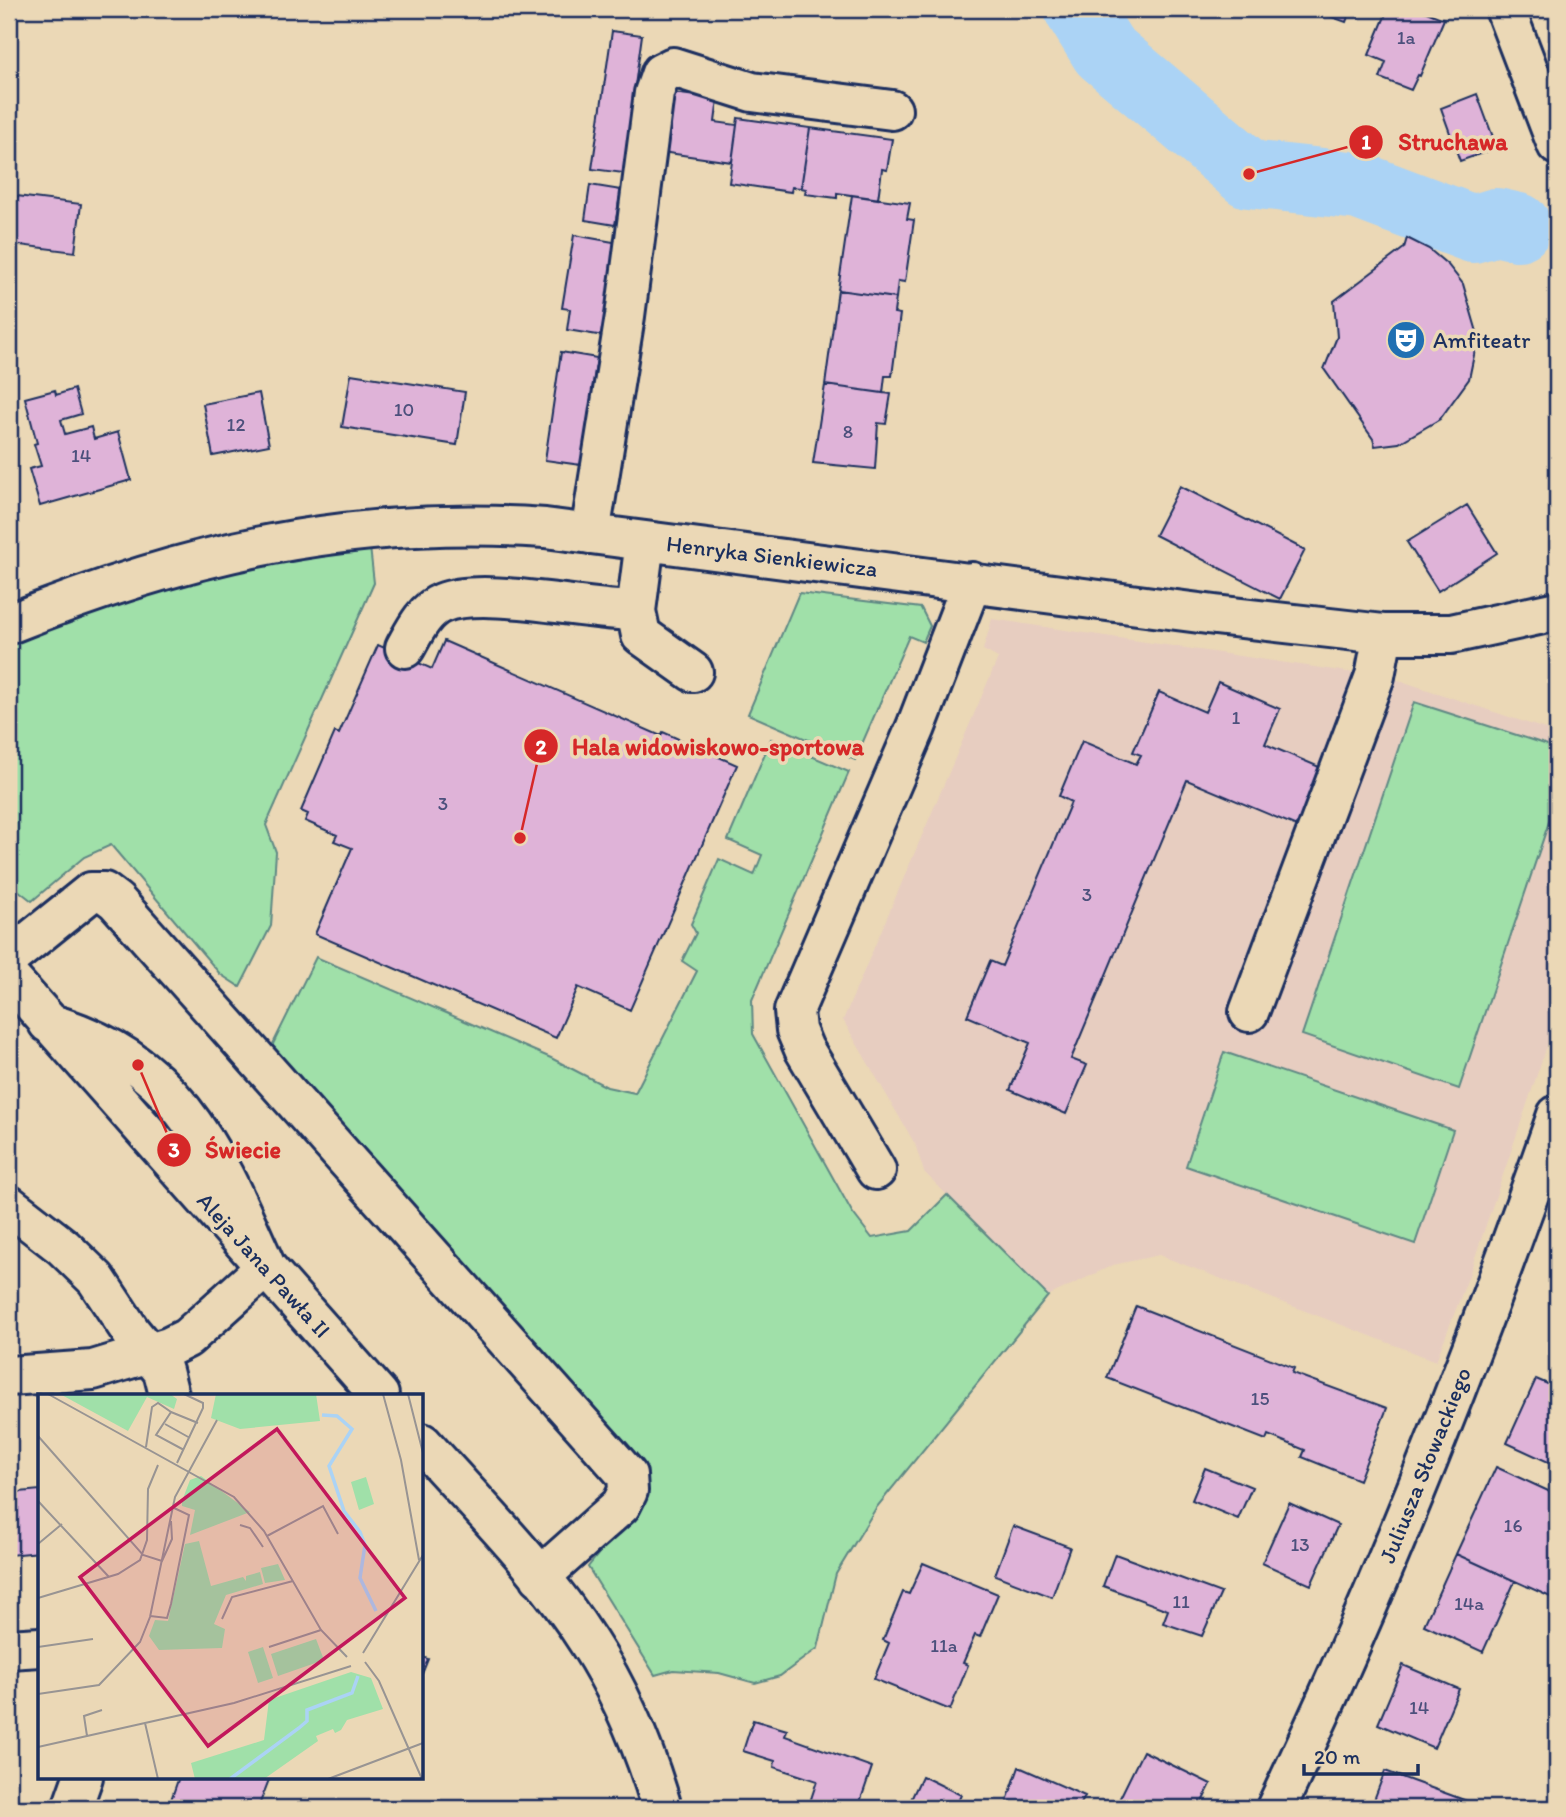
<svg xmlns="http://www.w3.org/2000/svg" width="1566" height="1817" viewBox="0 0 1566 1817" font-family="Itim,sans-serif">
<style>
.built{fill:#e7cdc0}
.green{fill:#a0e0a9;stroke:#5e8884;stroke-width:2}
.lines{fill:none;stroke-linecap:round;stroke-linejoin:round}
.river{stroke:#abd3f5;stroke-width:68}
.building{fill:#dfb3d8;stroke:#1b2f5e;stroke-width:2}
.minor-casing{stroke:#1b2f5e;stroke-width:44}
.minor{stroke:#ebd8b6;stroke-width:38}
.labels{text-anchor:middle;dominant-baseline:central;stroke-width:7;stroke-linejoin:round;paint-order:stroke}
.number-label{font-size:19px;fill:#4c507c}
.poi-label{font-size:23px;fill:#1b2f5e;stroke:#ebd8b6;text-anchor:start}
.street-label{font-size:23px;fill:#1b2f5e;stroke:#ebd8b6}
.inset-river{fill:none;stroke:#abd3f5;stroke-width:3.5}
.inset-road{fill:none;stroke:#989493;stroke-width:2}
.view{fill:#c2185b;fill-opacity:0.15;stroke:#c2185b;stroke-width:3.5}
.inset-edge{fill:none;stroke:#1b2f5e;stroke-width:3.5}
.leader{fill:none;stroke:#d62828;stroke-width:2.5}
.callout-dot{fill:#d62828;stroke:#ebd8b6;stroke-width:2.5}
.mark-label{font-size:21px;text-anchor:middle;font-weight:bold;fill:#fff}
.callout-label{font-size:24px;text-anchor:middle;font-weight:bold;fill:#d62828;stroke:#ebd8b6;stroke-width:7;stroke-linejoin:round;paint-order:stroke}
</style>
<rect width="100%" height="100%" fill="#ebd8b6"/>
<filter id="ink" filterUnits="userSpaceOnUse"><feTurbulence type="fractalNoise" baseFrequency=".0143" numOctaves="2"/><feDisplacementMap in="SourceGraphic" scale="14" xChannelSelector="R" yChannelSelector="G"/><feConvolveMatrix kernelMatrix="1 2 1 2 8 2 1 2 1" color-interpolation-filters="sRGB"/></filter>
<g filter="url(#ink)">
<path class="built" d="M992,619L1395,679L1557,733V1016L1468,1278L1436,1361L1159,1255L1113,1265L1048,1296L924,1172L915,1144L843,1020L998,658L983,650Z"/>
<path class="green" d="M368,529L374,583L266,825L276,852L271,926L240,987L220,974L111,845L84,857L32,901L9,883V635Z
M799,593L921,608L930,626L923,642L909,636L855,760L748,714Z
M1414,702L1557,748V798L1459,1089L1302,1035Z
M771,739L849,772L752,1000L753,1034L852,1212L872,1238L911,1231L947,1195L1048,1296L876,1508L836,1574L818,1648L780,1676L755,1683L719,1673L673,1670L655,1675L588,1567L648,1492L609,1434L269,1052L316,957L551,1058L607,1087L635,1093L697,971L682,961L696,933L691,924L719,859L754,875L762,855L728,840Z
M1224,1052L1453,1130L1415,1244L1186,1166Z"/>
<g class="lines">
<path class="river" d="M1078,9L1104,51L1249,174L1359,186L1473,229L1496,222L1518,227"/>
</g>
<path class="building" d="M1310,9H1351L1346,22Z
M1388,9H1419L1444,19L1420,76L1418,75L1411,90L1380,78L1386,62L1369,55Z
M612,31L642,35L623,173L592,169Z
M673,93L718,99L715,122L737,125L732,162L661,152Z
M1477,94L1497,148L1460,161L1441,108Z
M738,118L810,128L801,188L792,187L791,192L729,183Z
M810,128L892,139L887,170L882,169L878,199L837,193V198L805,194L806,189L801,188Z
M590,185L621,190L615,225L585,220Z
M852,195L910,203L907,219L914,220L905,282L898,281L896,298L838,290Z
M17,196L81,204L75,252L11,244Z
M574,235L619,243L604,336L567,330L570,309L562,308Z
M1407,238L1429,249L1448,265L1463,284L1477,332L1474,355L1469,379L1440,419L1399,443L1375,446L1373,439L1324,369L1337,337L1334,301L1404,248Z
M838,290L896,298L894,313L900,314L892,376H885L883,393L825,385Z
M561,352L597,358L581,465L545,460Z
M351,374L465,392L457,445L342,427Z
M825,385L891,394L886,424L878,423L875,469L813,463Z
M74,389L81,414L61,420L65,434L91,427L94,439L118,432L131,480L40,506L29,469L41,466L34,444L37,443L25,398L55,390L56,395Z
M259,393L269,445L213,456L203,404Z
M1180,486L1305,550L1280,599L1155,535Z
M1467,505L1497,553L1438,591L1407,542Z
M444,641L661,736L663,732L737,765L630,1010L578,987L556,1038L315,934L352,848L334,841L337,835L305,821L308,814L301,811L335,732L339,734L378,645L432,669Z
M1218,682L1280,709L1265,744L1324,769L1299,827L1187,780L1071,1059L1087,1065L1066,1114L1010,1090L1030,1043L967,1016L990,961L1002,966L1071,802L1059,796L1082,741L1136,764L1141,755L1133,752L1159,692L1205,712Z
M1136,1306L1294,1368L1292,1373L1387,1408L1359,1480L1302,1457L1305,1450L1268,1435L1266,1440L1107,1378Z
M1536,1379L1557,1388V1466L1507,1443Z
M1496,1467L1557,1495V1600L1456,1554Z
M1205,1468L1252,1487L1238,1519L1192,1500Z
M40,1490V1552L9,1555V1493Z
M1289,1503L1338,1525L1311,1585L1262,1563Z
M1013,1526L1070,1547L1052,1597L995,1575Z
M1115,1554L1221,1593L1202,1636L1163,1623L1168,1610L1103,1586Z
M1456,1554L1515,1581L1483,1652L1424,1625Z
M923,1563L998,1594L980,1637L975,1635L963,1663L968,1665L950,1710L874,1679L889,1643L883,1640L903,1592L909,1594Z
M422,1657L428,1659L422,1674Z
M1403,1665L1459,1689L1434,1748L1378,1724Z
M753,1720L787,1730L785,1736L872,1767L858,1808H808L817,1781L774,1767L775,1761L743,1751Z
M1143,1751L1211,1784L1199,1808H1115Z
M1019,1767L1085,1796L1079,1808H1023L1007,1801Z
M1385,1771L1486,1808H1371Z
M922,1776L961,1795L955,1808H907Z
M179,1777H270L258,1808H192L171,1800Z"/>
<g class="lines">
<g class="minor-casing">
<path id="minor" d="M1505,9L1557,145
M590,534L625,316L654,93L661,73L673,67L752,92L892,110
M645,541L636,611L641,635L693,672
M9,624C187,552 352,515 545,528L1215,615L1383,634H1451L1557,611
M405,648C414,632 424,610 442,603C484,586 585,611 636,611
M9,958L91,892H104L116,901L627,1475L628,1491L621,1505L540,1577
M9,977L379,1395
M1249,1012L1375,676L1383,634
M876,1170L804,1049L796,1030L794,1011L916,727L972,582
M9,1205L63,1247L96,1279L131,1332L163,1371L169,1395
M9,1376L93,1370L169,1347L187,1338L266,1267C215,1153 179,1060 48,1023
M422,1443C479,1507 543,1570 589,1643C622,1694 645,1750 662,1808
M9,1649L40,1647
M72,1808L83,1777
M1276,1808C1384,1583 1475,1350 1557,1115"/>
</g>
<use href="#minor" class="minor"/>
</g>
</g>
<defs>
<g id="theatre-disc" transform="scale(2.0125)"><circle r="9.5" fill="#1f6fb2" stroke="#ebd8b6"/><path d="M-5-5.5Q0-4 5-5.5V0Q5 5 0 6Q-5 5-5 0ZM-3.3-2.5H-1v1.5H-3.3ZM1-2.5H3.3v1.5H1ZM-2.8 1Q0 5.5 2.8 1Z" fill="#fff"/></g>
</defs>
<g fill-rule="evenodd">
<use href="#theatre-disc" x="1406" y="340"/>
</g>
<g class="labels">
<g class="number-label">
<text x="1406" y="37">1a</text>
<text x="404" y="409">10</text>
<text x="236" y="424">12</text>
<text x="848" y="431">8</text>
<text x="81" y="455">14</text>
<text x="1236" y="717">1</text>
<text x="443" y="803">3</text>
<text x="1087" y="894">3</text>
<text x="1260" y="1398">15</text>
<text x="1513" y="1525">16</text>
<text x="1300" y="1544">13</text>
<text x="1181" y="1601">11</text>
<text x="1469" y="1603">14a</text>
<text x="944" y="1645">11a</text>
<text x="1419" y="1707">14</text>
</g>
<g class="poi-label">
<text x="1433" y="340">Amfiteatr</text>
</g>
<g class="street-label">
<text transform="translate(772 556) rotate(7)">Henryka Sienkiewicza</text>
<text transform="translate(264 1265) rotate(48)">Aleja Jana Pawła II</text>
<text transform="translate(1425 1465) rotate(-68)">Juliusza Słowackiego</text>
</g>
</g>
<g transform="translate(38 1394)">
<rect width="385" height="385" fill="#ebd8b6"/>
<path d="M22,0H132L139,5L136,15L109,3L90,37ZM178,0H278L282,27L202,35L173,24ZM163,82L212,118L152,141L157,116L144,112V107L152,86ZM328,83L336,110L321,116L313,88ZM161,147L173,192L205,183L208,187V182L222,178L225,190L188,201L176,230L187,235L184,254L121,256L111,242L117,226L130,227L147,150ZM240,170L247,186L227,189L223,174ZM278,245L286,266L240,282L233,260ZM225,253L235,284L220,289L210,258ZM313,278L333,284L345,315L309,326L303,336L297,339L295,335L278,342L280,347L226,385H157L153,369L226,346L231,306Z" fill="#a0e0a9"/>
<path class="inset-river" d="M284,21L299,22L314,35L291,72L306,117L322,138L327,151L322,184L338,217M192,385L261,334L269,327V316L314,299L320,282"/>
<path class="inset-road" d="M10,0L196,103L226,137L283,236L309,263M345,0L363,66L381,166M370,0L385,59M133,18L160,29M127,30L152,44M0,42L105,161L124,167L134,145L133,127M108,53L114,13L120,9L133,18L118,41L146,56M139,69L165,14V9L146,0M0,107L71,183M202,131L212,134L225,153M229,142L285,112L300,140M0,150L24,130M0,204L80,180L102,166L109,146L110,95L120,71M112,222L129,224L133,210L151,121L134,113M184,225L194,203L255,187M0,253L55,245M231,253L283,236M325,259L385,161M327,268L341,287L384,385M0,300L61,291L102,248L112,223L137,103L179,26M107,329L120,385M49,342L46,322L64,316M0,353L196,309L313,272M290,385L385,349"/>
<path class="view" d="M239,35L367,204L170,352L42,183Z"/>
<rect width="385" height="385" class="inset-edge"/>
</g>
<path class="leader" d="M1249 174L1366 142M520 838L541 746M138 1065L174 1150"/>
<g class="callout-dot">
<circle cx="1249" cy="174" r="7"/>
<circle cx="520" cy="838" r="7"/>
<circle cx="138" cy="1065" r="7"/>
<circle cx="1366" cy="142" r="18"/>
<circle cx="541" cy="746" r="18"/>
<circle cx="174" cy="1150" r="18"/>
</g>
<g class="mark-label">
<text x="1366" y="149">1</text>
<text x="541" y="754">2</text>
<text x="174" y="1157">3</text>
</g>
<g class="callout-label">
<text x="1453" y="150">Struchawa</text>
<text x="718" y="755">Hala widowiskowo-sportowa</text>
<text x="243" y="1158">Świecie</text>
</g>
<rect width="1566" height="1817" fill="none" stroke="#ebd8b6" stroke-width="35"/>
<rect x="18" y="18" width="1531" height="1782" fill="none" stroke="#1b2f5e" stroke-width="2.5" filter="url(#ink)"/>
<path d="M1304 1764v10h114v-10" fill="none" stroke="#1b2f5e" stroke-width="3.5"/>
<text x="1314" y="1764" font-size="21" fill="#1b2f5e" stroke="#ebd8b6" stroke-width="5" paint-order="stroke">20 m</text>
</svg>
